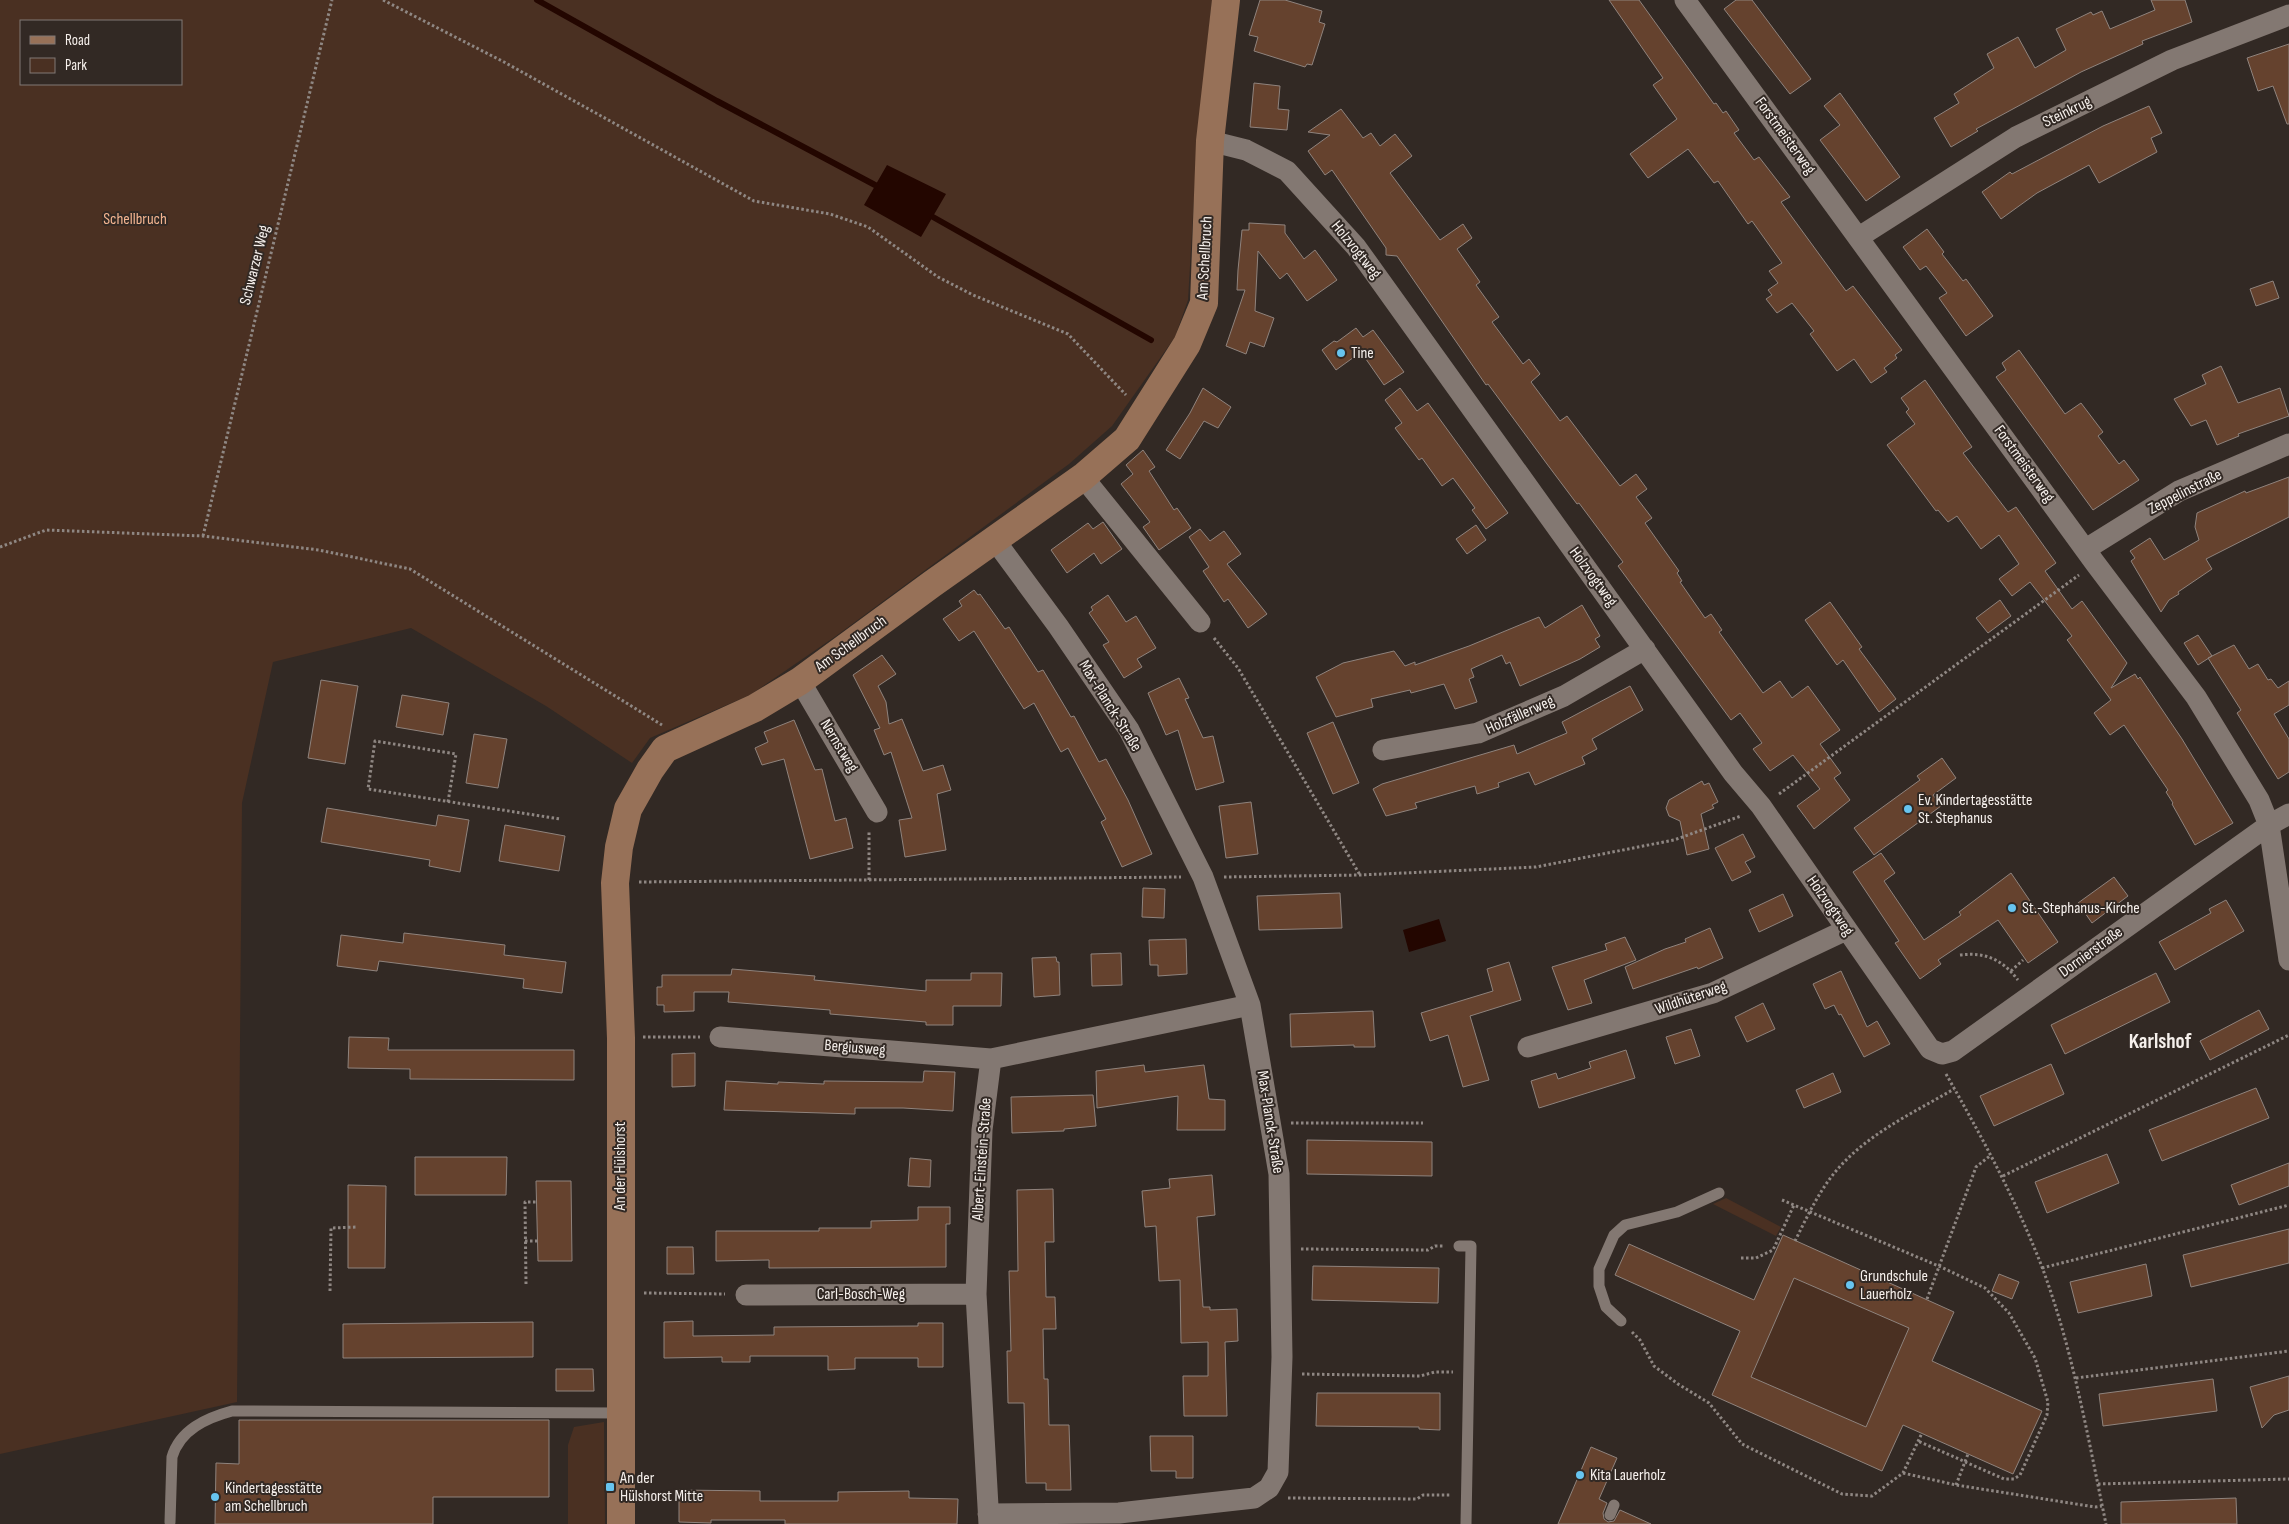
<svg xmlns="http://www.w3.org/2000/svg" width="2289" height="1524" viewBox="0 0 2289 1524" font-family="'Sofia Sans Condensed',sans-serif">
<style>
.green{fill:#4a3022;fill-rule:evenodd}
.water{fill:#230600}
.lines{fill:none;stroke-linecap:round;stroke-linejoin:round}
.stream{stroke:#230600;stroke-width:6}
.building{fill:#65422e;stroke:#8f837d;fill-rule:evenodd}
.path{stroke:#8f8783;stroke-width:3;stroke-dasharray:2.5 2.5;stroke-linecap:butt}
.lane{stroke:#837872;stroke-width:11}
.street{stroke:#837872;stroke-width:21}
.secondary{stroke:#977158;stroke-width:28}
.poi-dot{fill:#67c4ef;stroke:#322924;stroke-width:2}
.labels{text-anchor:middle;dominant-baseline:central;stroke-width:4;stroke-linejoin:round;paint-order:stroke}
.street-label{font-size:16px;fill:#f6f0ec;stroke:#322924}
.park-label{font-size:16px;fill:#f3b490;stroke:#322924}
.poi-label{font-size:16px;fill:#f6f0ec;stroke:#322924;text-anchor:start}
.district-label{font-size:21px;font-weight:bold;fill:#f6f0ec;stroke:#322924}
</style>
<rect width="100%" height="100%" fill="#322924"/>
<path class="green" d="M0,0H1212L1198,130L1188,300L1175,337L1112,426L1069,464L836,636L750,695L650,738L632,763L546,706L411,628L273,662L242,803L237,1402L0,1454ZM21,21H181V84H21Z
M1726,1198L1781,1227L1776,1236L1713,1204Z
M1794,1278L1909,1328L1866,1427L1751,1377Z
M604,1422L605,1524H568V1445L574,1427Z"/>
<path class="water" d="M887,165L946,194L921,237L864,205Z
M1439,919L1446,941L1409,952L1403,930Z"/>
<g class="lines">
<path class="stream" d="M537,0L717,101L875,185
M933,217L1151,340"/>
</g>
<path class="building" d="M1260,0H1285L1322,11L1319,22L1325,24L1312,65L1307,64L1305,67L1254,51L1258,37L1249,35Z
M1609,0H1639L1714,104L1716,103L1723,113L1726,111L1739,130L1734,133L1754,160L1759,157L1790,197L1781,202L1846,291L1853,286L1902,350L1895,355L1897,358L1884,368L1887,372L1871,383L1854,359L1837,371L1810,334L1814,331L1792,303L1777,313L1766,299L1772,295L1768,290L1778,283L1769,271L1782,263L1752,221L1748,224L1718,181L1714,183L1688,149L1648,178L1630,154L1677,119L1653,85L1663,78Z
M1736,0H1752L1811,79L1790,94L1724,9Z
M2151,0H2185L2192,22L2142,41L2143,44L2081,72L1976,129L1978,131L1951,147L1934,118L1959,103L1954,94L1994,68L1987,54L2018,37L2035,68L2066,50L2056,29L2091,12L2093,15L2102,11L2110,29L2155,10Z
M2289,44V124H2287L2273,86L2258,91L2247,58Z
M1254,83L1280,86L1278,109L1289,110L1287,130L1250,127Z
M1840,93L1900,177L1866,201L1820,140L1840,125L1824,106Z
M2149,106L2162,133L2151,138L2157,152L2099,183L2089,165L2037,193L2001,219L1982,192L2010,172L2012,174L2103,126Z
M1341,109L1363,138L1371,133L1380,146L1395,134L1412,156L1390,173L1440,240L1463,224L1472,238L1457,249L1480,282L1476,285L1499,317L1492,322L1523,364L1529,359L1540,374L1531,382L1560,421L1567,416L1620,486L1636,474L1647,489L1636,497L1652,518L1645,523L1679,571L1677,573L1682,581L1680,582L1705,618L1711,614L1722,630L1719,632L1763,693L1780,681L1792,698L1808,686L1840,730L1820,744L1841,773L1834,778L1850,800L1814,829L1797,806L1820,789L1793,755L1770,771L1753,749L1762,743L1740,713L1731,720L1618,566L1623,562L1579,503L1577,504L1547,464L1488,384L1486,385L1397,256L1386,255V248L1332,170L1325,175L1308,151L1330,135L1308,132Z
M1249,223L1285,225V233L1304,259L1315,250L1337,280L1307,301L1287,273L1280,279L1258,251L1255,311L1274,318L1264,347L1250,342L1246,354L1226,346L1245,290H1237L1238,270L1242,230H1249Z
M1927,229L1944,252L1942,254L1963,281L1966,279L1993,316L1966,336L1939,298L1947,293L1926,266L1920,270L1903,247Z
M2273,281L2279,298L2256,306L2250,289Z
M1356,328L1363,337L1373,330L1404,372L1384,385L1361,352L1336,370L1322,350L1334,341L1337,342Z
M2019,350L2065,414L2081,403L2103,432L2098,436L2119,464L2124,460L2139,480L2093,510L1996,377L2006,370L2002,363Z
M2221,366L2238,403L2280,388L2289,416L2238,434L2239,436L2217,445L2206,420L2191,426L2174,399L2206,384L2202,375Z
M1925,380L1972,447L1963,453L2008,512L2016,507L2056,563L2045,571L2072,609L2082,601L2127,663L2111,688L2135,674L2138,679L2140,677L2182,739L2233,823L2195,845L2172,804L2173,803L2166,792L2168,790L2124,725L2110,735L2094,713L2111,700L2068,641L2067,640L2072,636L2030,582L2012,596L1999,579L2019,564L1999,535L1981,549L1957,516L1948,522L1938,510L1936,511L1887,445L1915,424L1906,412L1909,409L1901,398Z
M1203,388L1231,407L1218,428L1204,421L1180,459L1166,450L1190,413Z
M1400,388L1417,411L1428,403L1508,513L1486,529L1472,510L1475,508L1453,478L1442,486L1422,458L1419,460L1395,428L1402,423L1385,400Z
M1143,450L1155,467L1149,471L1174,510L1177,508L1191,528L1159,550L1143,527L1150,522L1121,484L1133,474L1126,465Z
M2289,477V517L2206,559L2212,569L2178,592L2179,594L2169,600L2161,612L2131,561L2135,558L2130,551L2150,538L2164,560L2199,540L2195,527L2197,513L2245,491L2246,493Z
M1103,522L1122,549L1101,564L1094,553L1067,573L1051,550L1088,523L1093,529Z
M1476,525L1486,540L1467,554L1456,539Z
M1200,529L1210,541L1224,531L1241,554L1227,564L1267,614L1248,628L1228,599L1224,602L1203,571L1209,567L1189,537Z
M974,590L978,595L980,594L1005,629L1009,627L1038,672L1043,670L1071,717L1074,716L1099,762L1106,759L1128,800L1152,854L1122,867L1101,822L1106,819L1068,748L1061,752L1034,703L1024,709L974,631L959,641L943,619L962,606L959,601Z
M1108,595L1126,622L1136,616L1156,648L1137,659L1142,667L1124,678L1103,645L1109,642L1089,613L1093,610L1091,607Z
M2000,600L2011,616L1988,633L1976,618Z
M1830,602L1862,647L1859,649L1896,699L1879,712L1843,660L1837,665L1805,620Z
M1582,605L1600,636L1595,639L1600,647L1580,659L1520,686L1510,662L1506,664L1502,655L1471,669L1474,677L1469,679L1477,702L1455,709L1444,684L1411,693L1410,690L1371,699L1373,707L1336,717L1316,677L1343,663L1394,651L1405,666L1415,662V665L1469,646L1539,617L1545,628Z
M2198,635L2212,656L2198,665L2184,643Z
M2234,645L2249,669L2258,664L2268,680L2271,679L2278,688L2289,681V705L2274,714L2289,739V772L2278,779L2237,713L2241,710L2208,658Z
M882,655L896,674L878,686L886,702L889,724L902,719L923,771L943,765L951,790L937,794L946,850L905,857L899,820L912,818L891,752L884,755L874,730L880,728L853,675Z
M1179,678L1189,698L1185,699L1203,738L1213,736L1224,782L1196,790L1178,730L1166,735L1148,693Z
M321,680L358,686L345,764L308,758Z
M1630,686L1643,710L1592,739L1597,749L1582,757L1585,764L1535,785L1529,772L1498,783L1499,787L1477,794L1475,786L1415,803L1417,808L1386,816L1373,789L1382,784L1514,745L1517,754L1567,733L1562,722Z
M402,695L449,703L443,735L396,727Z
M794,720L815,770L822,769L835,821L846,818L853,848L810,859L784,759L762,765L755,748L768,742L764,732Z
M1333,722L1359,783L1333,794L1307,733Z
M474,734L507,739L498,788L466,783Z
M1942,758L1956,778L1933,795L1941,806L1874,855L1854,828L1920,780L1917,776Z
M1702,781L1704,785L1709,783L1718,802L1712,805L1714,808L1701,814L1709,849L1687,855L1680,821L1669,816L1666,808L1669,800Z
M1251,802L1258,854L1226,858L1219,806Z
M327,808L436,826L438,815L469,820L460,872L429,866L430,860L321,842Z
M505,825L565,836L559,871L499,861Z
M1743,834L1755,857L1745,862L1751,872L1732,881L1715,848Z
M1881,853L1895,873L1884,881L1924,940L1961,915L1959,912L2011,873L2058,942L2028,963L1998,920L1938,960L1941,964L1920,979L1895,943L1899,941L1853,872Z
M2114,877L2128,896L2092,923L2078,903Z
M1143,888L1165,889L1164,918L1142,917Z
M1340,893L1342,928L1259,930L1257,896Z
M1783,894L1793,916L1759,932L1749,910Z
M2226,900L2244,931L2175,970L2159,942L2211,913L2209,909Z
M1710,928L1723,958L1698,969L1697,967L1633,989L1625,967L1665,949L1686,942L1685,939Z
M404,933L505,945L504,955L566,962L562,993L523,988L524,979L379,961L377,971L337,966L341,935L403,943Z
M1625,937L1636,960L1584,980L1592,1003L1568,1010L1552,967L1607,950L1605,944Z
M1186,939L1187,974L1158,976V965H1150L1149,940Z
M1121,953L1122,985L1092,986L1091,954Z
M1056,957L1057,962H1059L1060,995L1034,997L1032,958Z
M1509,962L1521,1000L1470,1016L1489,1080L1463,1087L1448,1035L1430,1041L1421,1013L1493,991L1487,969Z
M732,969L815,976L814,980L926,991V980H971V973H1002L1001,1006H953V1025H926V1022L830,1014V1010L728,1002L729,992H694V1011L664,1012V1005H657V987H662V975H731Z
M1841,971L1867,1027L1877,1021L1890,1044L1864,1057L1841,1014L1839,1015L1834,1005L1825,1009L1813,984Z
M2156,973L2170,1002L2065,1054L2051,1025Z
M1763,1003L1775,1029L1747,1042L1735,1017Z
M2259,1010L2269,1029L2210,1060L2200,1041Z
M1373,1011L1375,1047H1354V1045L1291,1047L1290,1014Z
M1691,1029L1700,1056L1675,1064L1666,1037Z
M349,1037L389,1038L388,1050H574V1080L410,1079V1069L348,1068Z
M1626,1050L1635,1078L1539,1108L1531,1081L1556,1073L1558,1079L1591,1068L1589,1062Z
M695,1053V1086L672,1087V1054Z
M2051,1064L2064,1094L1994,1126L1980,1096Z
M1144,1065L1145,1072L1204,1065L1209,1099L1225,1100V1130H1177L1178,1096L1097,1108L1096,1071Z
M924,1071L955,1072L953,1111L903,1108H855V1114L724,1110L726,1081L778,1084V1082L824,1084V1081L923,1082Z
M1833,1073L1841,1092L1804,1108L1796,1090Z
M2256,1088L2269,1118L2162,1161L2149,1130Z
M1093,1095L1096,1126L1064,1129V1131L1012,1133L1011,1097Z
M1307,1140L1432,1142V1176L1307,1174Z
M2107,1154L2119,1183L2047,1213L2035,1182Z
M415,1157H507L506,1195H415Z
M910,1158L931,1160L930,1187L908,1186Z
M2289,1163V1186L2239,1205L2231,1185Z
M1212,1175L1215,1215L1197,1217L1203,1307H1210V1310L1237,1309L1238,1341L1225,1342L1227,1416H1184L1183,1376H1208V1342L1181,1343L1180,1280L1159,1281L1156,1226L1145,1227L1142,1191L1170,1188L1169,1179Z
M536,1181H571L572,1261H538Z
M348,1185L386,1186L385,1268H348Z
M1053,1189L1054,1242H1045L1046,1297H1055L1056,1329H1043L1044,1379H1048L1049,1425H1069L1071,1490H1046V1483H1026L1024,1403H1008L1007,1351H1011L1009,1271H1018L1017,1190Z
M918,1207H950V1224H946V1267L769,1268V1260L716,1261V1231H819V1228H871V1221L918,1220Z
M2289,1229V1263L2191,1287L2183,1255Z
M1783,1235L1954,1312L1932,1361L2042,1411L2013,1474L1903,1425L1882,1471L1712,1395L1740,1331L1615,1275L1629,1244L1754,1300ZM1794,1278L1909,1328L1866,1427L1751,1377Z
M667,1247H693L694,1274H667Z
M2146,1264L2152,1296L2078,1313L2070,1282Z
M1313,1266L1439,1268L1438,1303L1312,1300Z
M1999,1274L2019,1282L2012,1299L1992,1291Z
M693,1321V1336L774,1335V1327L918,1326V1323H943V1367H918V1358H855V1369L828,1370V1356H750V1362H722V1357L664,1358V1322Z
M533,1322V1357L343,1358V1324Z
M556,1369H593L594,1391H556Z
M2289,1376V1410L2274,1415L2262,1428L2250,1387Z
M2213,1379L2217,1411L2103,1426L2099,1394Z
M1317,1393H1440V1430L1419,1429V1427L1316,1426Z
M239,1420H549V1497H433V1524H215L216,1463L239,1464Z
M1150,1436H1193V1478H1176V1471H1151Z
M1591,1447L1617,1458L1599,1499L1607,1503L1603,1513L1604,1519L1608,1522L1614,1521L1620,1510L1651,1524H1558Z
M679,1490L760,1491V1501H838V1492L909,1491V1498L958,1499L957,1524H785V1520H711V1523L679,1522Z
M2236,1498L2237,1524H2121V1502Z"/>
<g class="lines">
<path class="path" d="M383,0L504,62L754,201L830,214L868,227L938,277L973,295L1068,334L1126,395
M203,536L332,0
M0,547L46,530L203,536L319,550L410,569L662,725
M1214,638L1238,668L1360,875
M1779,794L2079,575
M448,802L456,754L375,741L368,789L560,819
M1224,877L1360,875L1536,867L1674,840L1741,816
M869,880V831
M639,882L1181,877
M1960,955C1985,952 2002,959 2018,980
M2011,971L2023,960
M643,1037H700
M1946,1074C1982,1137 2016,1200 2042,1267C2073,1350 2088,1438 2106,1524
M1291,1123H1423
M2003,1176L2289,1035
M1782,1200L1941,1267L1985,1288L2009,1313L2035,1358L2048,1402L2047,1415L2020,1475L2014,1479H2004L1918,1441
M525,1241H537
M1795,1241C1807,1217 1819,1191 1836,1171C1867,1134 1913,1113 1954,1089
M1301,1249L1428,1250L1435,1246H1443
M1741,1258H1756L1773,1250L1794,1205
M2042,1268L2289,1205
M526,1284L525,1202H537
M330,1291L331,1228L358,1227
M644,1293L725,1294
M1927,1299L1976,1167L1991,1155
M1632,1332L1640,1340L1654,1366L1678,1384L1709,1403L1742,1444L1842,1494L1872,1496L1903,1473L1922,1433
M1302,1374L1420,1376L1435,1372H1453
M2076,1378L2289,1351
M1903,1473L1956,1485L2095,1507L2102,1506
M2098,1484L2289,1479
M1956,1485L1968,1454
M1288,1498L1417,1499L1423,1495H1451"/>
<path class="lane" d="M1459,1246H1471L1466,1524
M1621,1321L1606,1307L1599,1286V1269L1614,1235L1625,1225L1677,1212L1719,1193
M1610,1515L1614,1505
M170,1522L172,1457C180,1430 206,1418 232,1411L620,1413"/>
<path class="street" d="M1685,0L2095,563L2196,697L2259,800L2269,825L2289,960
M1210,141L1246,150L1287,171L1356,247L1733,773L1761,806L1930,1049L1942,1054L1953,1051L2269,825L2289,814
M1859,237L2016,137L2172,60L2289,15
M1083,477L1200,622
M2086,549L2179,491L2289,444
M800,681L877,812
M1383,750L1478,733L1564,696L1645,649
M720,1037L991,1059
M1528,1047L1713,993L1846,930
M746,1295L976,1294
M988,1514L1119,1513L1254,1498L1269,1488L1278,1472L1282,1357L1279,1174L1250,1005L1203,877L1129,730L1058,626L994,539
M989,1524L976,1294L982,1130L991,1059L1250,1005"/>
<path class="secondary" d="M621,1524V1038L615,883L619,847L628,809L650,770L665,749L755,708L800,681L932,584L1083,477L1127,439L1187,344L1204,303L1210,141L1226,0"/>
</g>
<g class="poi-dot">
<circle cx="1341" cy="353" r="5"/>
<circle cx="1908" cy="809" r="5"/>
<circle cx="2012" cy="908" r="5"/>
<circle cx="1850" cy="1285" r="5"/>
<circle cx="1580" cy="1475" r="5"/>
<rect x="605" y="1482" width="10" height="10" rx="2.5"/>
<circle cx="215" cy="1497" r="5"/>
</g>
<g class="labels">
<g class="street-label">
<text transform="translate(2067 112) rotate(-26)">Steinkrug</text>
<text transform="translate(1785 136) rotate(54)">Forstmeisterweg</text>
<text transform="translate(1356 250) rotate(51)">Holzvogtweg</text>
<text transform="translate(1205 258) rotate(-87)">Am Schellbruch</text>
<text transform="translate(255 265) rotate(-76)">Schwarzer Weg</text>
<text transform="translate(2024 464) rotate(54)">Forstmeisterweg</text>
<text transform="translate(2185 492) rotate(-27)">Zeppelinstraße</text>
<text transform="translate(1593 577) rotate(54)">Holzvogtweg</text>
<text transform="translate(851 644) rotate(-36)">Am Schellbruch</text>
<text transform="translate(1110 706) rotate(58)">Max-Planck-Straße</text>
<text transform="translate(1520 715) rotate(-24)">Holzfällerweg</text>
<text transform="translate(839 746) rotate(59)">Nernstweg</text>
<text transform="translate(1830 906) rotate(55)">Holzvogtweg</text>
<text transform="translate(2091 952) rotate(-36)">Dornierstraße</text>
<text transform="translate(1691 998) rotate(-19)">Wildhüterweg</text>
<text transform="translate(855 1048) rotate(5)">Bergiusweg</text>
<text transform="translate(1270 1122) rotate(81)">Max-Planck-Straße</text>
<text transform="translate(982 1159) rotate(-86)">Albert-Einstein-Straße</text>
<text transform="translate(620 1166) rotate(-90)">An der Hülshorst</text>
<text x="861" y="1294">Carl-Bosch-Weg</text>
</g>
<g class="park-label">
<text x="135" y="219">Schellbruch</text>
</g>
<g class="poi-label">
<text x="1351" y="353">Tine</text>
<text x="1918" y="800">Ev. Kindertagesstätte<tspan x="1918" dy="18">St. Stephanus</tspan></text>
<text x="2022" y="908">St.-Stephanus-Kirche</text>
<text x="1860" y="1276">Grundschule<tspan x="1860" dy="18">Lauerholz</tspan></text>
<text x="1590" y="1475">Kita Lauerholz</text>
<text x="620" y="1478">An der<tspan x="620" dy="18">Hülshorst Mitte</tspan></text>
<text x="225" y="1488">Kindertagesstätte<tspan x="225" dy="18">am Schellbruch</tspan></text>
</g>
<g class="district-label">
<text x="2160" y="1041">Karlshof</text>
</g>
</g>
<rect x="20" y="20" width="162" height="65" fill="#322924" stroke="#807974"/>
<rect x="30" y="36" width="25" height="8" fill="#977158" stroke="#807974"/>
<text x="65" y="45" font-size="15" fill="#f6f0ec">Road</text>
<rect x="30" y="58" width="25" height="15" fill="#4a3022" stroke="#807974"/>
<text x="65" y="70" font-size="15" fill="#f6f0ec">Park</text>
</svg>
